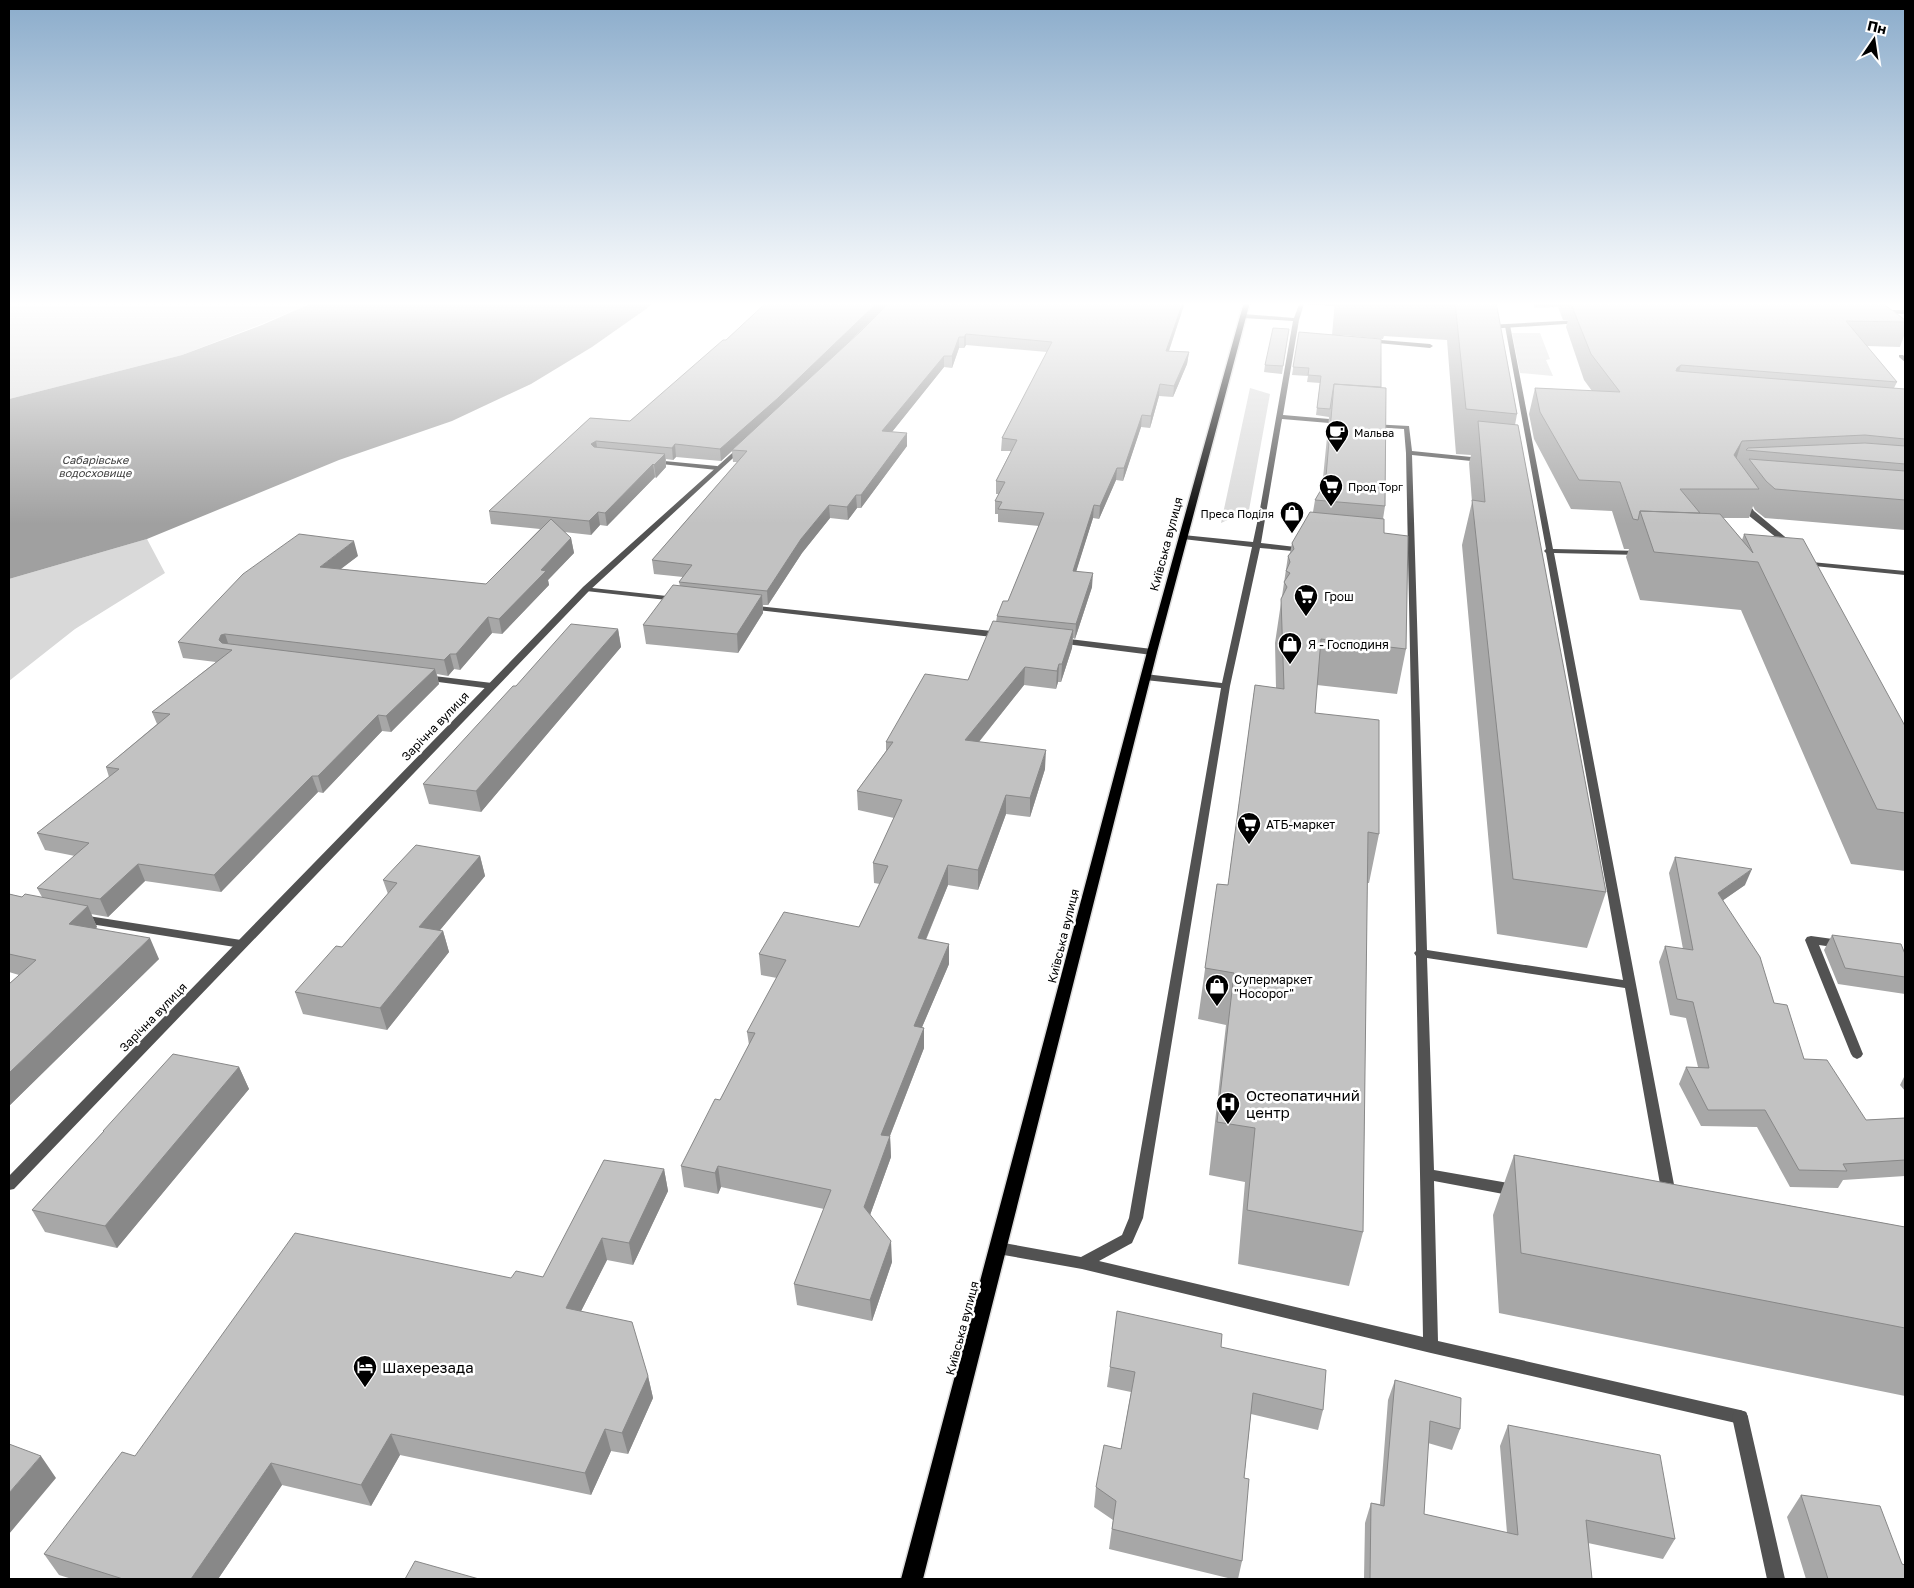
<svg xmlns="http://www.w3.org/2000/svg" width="1914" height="1588" viewBox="0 0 1914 1588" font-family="'Golos Text',sans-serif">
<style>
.green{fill:#d9d9d9}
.water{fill:#a0a0a0}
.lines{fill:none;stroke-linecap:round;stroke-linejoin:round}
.primary-casing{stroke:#dbdbdb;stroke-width:3}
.service{fill:#525252;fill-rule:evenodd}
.minor{fill:#525252;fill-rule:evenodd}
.primary{fill:#000;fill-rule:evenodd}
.wall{fill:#a7a7a7}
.shaded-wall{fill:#888}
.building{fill:#c2c2c2;stroke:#888}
.labels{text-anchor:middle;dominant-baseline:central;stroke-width:5;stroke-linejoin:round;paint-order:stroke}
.far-poi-label{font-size:11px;fill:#000;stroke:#fff;text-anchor:start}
.far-water-label{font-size:11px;font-style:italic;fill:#414141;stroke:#fff}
.street-label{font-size:12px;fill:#000;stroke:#fff}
.poi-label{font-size:12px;fill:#000;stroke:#fff;text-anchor:start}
.near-poi-label{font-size:15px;fill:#000;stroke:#fff;text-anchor:start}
</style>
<rect width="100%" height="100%" fill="#fff"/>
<path class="green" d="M9,302H314L262,324L182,355L9,399Z
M1512,333H1540L1550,359L1546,360L1553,376L1520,373Z
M1250,388L1270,394L1249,510L1221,523Z
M147,539L165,573L75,629L9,681V579Z"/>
<path class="water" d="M314,302H654L646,309L592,347L531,384L452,421L339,460L147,539L9,579V399L182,355L262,325Z"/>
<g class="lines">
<g class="primary-casing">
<path id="primary" d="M1244,302H1250L1157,652L923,1579H901L1147,652Z"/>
</g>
<path class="service" d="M1300,302L1348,303L1351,305L1348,307L1304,304L1299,320L1283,415L1341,420L1344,422L1341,424L1282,419L1261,543L1304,548L1308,550L1304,552L1260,548L1230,686L1143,1218L1132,1243L1099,1261L1423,1337L1416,956L1414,953L1416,951L1406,453L1404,429L1373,427L1370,425L1371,424L1409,426L1412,451L1481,458L1484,460L1481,462L1412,455L1427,950L1623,980L1546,553L1544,551L1546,549L1505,326L1510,325L1553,549L1640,551L1644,553L1640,555L1554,553L1676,1195L1674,1199L1669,1201L1664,1199L1662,1195L1625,988L1427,958L1434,1170L1514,1184L1519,1186L1521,1190L1519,1194L1514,1196L1434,1181L1438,1341L1740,1410L1746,1412L1748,1417L1746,1422L1740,1424L1431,1353L1082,1269L998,1254L993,1252L991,1248L993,1244L998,1242L1081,1257L1122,1235L1129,1218L1221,688L1145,680L1141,677L1145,674L1222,683L1252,547L1183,539L1179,537L1183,535L1253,542L1260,509L1293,321L1243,318L1240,316L1243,314L1294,318Z
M1369,339L1430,344L1433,346L1430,348L1367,342V340Z
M1899,355H1903L1905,357V362L1899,357Z
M654,460L717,466L720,468L717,470L652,463V461Z
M1741,501H1747L1754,511L1790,541L1791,543L1788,549H1782L1781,547L1783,543L1748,515L1740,503Z
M1801,561L1905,571V575L1804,565H1801Z
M583,587L676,597L680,599L676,601L586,591H583Z
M747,605L1001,632L1005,635L1001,638L750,609L746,607Z
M1061,638L1152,649L1156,652L1152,655L1058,643L1057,641Z
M426,675L492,683L496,686L492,689L423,680L422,678L423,676Z
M82,915L241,940L245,941L247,944L245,947L241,948L78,922L76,919L78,916Z
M1811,936L1840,940L1844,941L1846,944L1844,947L1840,948L1819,945L1863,1054L1861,1057L1857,1059L1853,1057L1851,1054L1805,940L1807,937Z"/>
<path class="minor" d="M1881,310H1905V314L1879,313V311Z
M1579,320L1582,322L1581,323L1487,329L1484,327L1487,325Z
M740,446L745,447L589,591L14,1189L9,1190V1176L583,587Z
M1740,1410L1746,1412L1748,1417L1785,1579H1767L1732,1417L1734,1412Z"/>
<use href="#primary" class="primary"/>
</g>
<path class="wall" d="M767,302H890L830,360L861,331L890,302H1185L1169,351L1189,352L1187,364L1173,397L1159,396L1150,428L1141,427L1123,481L1116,480L1099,519L1093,518L1076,571L1092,587L1075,639L1073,638L1072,648L1061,682H1058L1056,689L1024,685L979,742L1045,769L1030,817L1006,814L978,890L948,885L926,940L949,944V964L922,1027L924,1028V1048L890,1136L891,1157L870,1215L892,1262L872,1321L797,1305L794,1284L824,1209L721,1187L718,1194L684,1187L681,1166L720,1100L749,1045L747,1032L777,978L761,975L759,954L859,927L880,884L874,883L873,863L894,818L858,810L857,791L886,751V742L968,680L996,622L997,616L1008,601L1039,526L998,522V514H995V501L999,494H996V481L1011,451H1001L1002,438L1047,352L966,345L964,348H959L952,368L944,367L892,432L907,446L861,508H857L848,520L830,518L802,553L768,605H763V613L738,653L646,644L643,625L680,586L679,582L683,577L654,574L652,560L737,462H733L732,451L721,461L676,457L673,460L666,459V467L656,478L655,477L607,526L600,525L591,535L564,532L571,538L574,553L548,580L549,585L502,634L492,633L460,670L454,669L448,676L437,674L439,684L391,732L382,731L323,793L318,792L221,892L145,881L108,917L91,914L97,927L96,928L159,959L9,1106V984L19,975L9,972V894L22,897H42L37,888L75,856L45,850L37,833L109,777L106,767L157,724L152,712L216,662L183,658L178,642L358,556L340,569L486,584L540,529L491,524L489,511L590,418L630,421L726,340Z
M1335,302H1496L1517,414L1515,425L1606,892L1587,948L1497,934L1462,545L1472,502L1469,463L1471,455L1456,454L1447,340L1384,336L1383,339L1342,335L1381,388L1385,506L1383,519L1384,533L1406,649L1397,694L1317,685L1315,713L1379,834L1369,883H1367L1363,1232L1349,1286L1238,1264L1245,1182L1209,1175L1226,1025L1198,1019L1217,884L1228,885L1255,685L1276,688L1275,643L1288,556L1290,553L1292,543L1313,512L1315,500L1322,488L1329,417L1316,415L1320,383L1307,382L1308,376L1292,375L1299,332L1332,335Z
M1533,302H1881L1905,320V333L1900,347L1867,346L1897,382L1894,388L1905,389V530L1765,518L1755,510L1753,506L1749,518H1723L1742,540L1744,534L1905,726V871L1851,864L1741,610L1640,600L1626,557L1629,549H1624L1612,511L1571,509L1534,439L1529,414L1535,388L1592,391L1584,380L1566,327L1568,320H1563L1558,307L1534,308Z
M1289,329L1282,374L1264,372L1265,365Z
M618,629L621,647L481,812L429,804L423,784L516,686Z
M480,856L485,876L440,930L443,931L449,952L387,1030L303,1014L295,992L342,947L388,894L383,880Z
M1675,857L1745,885L1723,900L1774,1003L1804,1059L1866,1120L1905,1118V1176L1843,1180L1838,1188L1790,1187L1757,1127L1701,1126L1679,1084L1686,1067H1698L1686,1018L1670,1015L1659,962L1665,946L1683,949L1669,873Z
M1832,935L1905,954V994L1838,984L1824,950Z
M239,1067L249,1089L117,1248L45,1232L32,1210L103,1132V1131Z
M1905,1075V1091L1900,1085Z
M1514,1155L1905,1227V1396L1499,1313L1493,1215Z
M664,1169L668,1191L633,1265L607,1260L581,1311L648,1376L653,1398L628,1454L611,1451L591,1495L400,1455L371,1506L282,1485L218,1579H72L59,1575L44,1554L135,1456L511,1278L543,1277Z
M1221,1347L1323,1410L1318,1430L1251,1414L1244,1478L1242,1561L1238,1579H1232L1109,1549L1113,1520L1094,1507L1096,1487L1121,1449L1131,1392L1107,1387L1110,1367Z
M1395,1380L1460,1429L1452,1450L1428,1443L1424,1514L1507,1533L1500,1446L1508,1425L1675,1539L1663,1559L1588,1543L1592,1579H1364L1365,1523L1371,1503L1380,1504L1388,1400Z
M1801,1495L1905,1579H1806L1787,1517Z"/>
<path class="shaded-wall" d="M878,302H890L779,410L732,450V451L721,461L720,449Z
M1183,302H1185L1165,362L1166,351Z
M966,334V345L964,348V337Z
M959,337V348L952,368V356Z
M1189,352L1187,364L1173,397L1174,386Z
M944,356V367L883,443L882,431Z
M1681,365L1673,391L1677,368Z
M1160,384L1159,396L1150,428L1151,416Z
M1142,415L1141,427L1123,481L1124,468Z
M907,433V446L861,508V495Z
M596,441L598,453L591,444Z
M1742,441L1733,469L1734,455Z
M675,444L676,457L673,460L672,448Z
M665,454L666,467L656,478L654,465Z
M653,464L655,477L607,526L605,513Z
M1117,468L1116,480L1099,519L1100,506Z
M856,495L857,508L848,520L847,507Z
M829,505L830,518L802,553L768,605L767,591L801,539Z
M1094,505L1093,518L1072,585L1073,571Z
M598,512L600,525L591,535L589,521Z
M571,538L574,553L548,580L549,585L502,634L499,619L541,570Z
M354,541L358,556L324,582L320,567Z
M1093,573L1092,587L1075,639L1076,624Z
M762,595L763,613L738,653L737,634Z
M488,617L492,633L460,670L456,654Z
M618,629L621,647L481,812L476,791Z
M1073,630L1072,648L1061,682L1062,664Z
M225,634L230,649L229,650L219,640L221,635Z
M450,654L454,669L448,676L444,660Z
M1059,664L1058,682L1056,689L1057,671Z
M1025,667L1024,685L965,759V740Z
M435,669L439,684L391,732L386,716Z
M378,715L382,731L323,793L318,776Z
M1046,750L1045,769L1030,817V798Z
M312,776L318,792L221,892L214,875Z
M1006,795V814L978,890V870Z
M480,856L485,876L425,948L419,927Z
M138,864L145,881L108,917L100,899Z
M948,865V885L918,958V938Z
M1752,869L1745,885L1712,908L1718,893Z
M88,906L97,927L79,944L69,924Z
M443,931L449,952L387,1030L380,1008Z
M150,938L159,959L9,1106V1073Z
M949,944V964L914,1046V1026Z
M924,1028V1048L882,1156L881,1135Z
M239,1067L249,1089L117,1248L105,1226Z
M890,1136L891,1157L865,1229L864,1207Z
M718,1166L721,1187L718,1194L715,1173Z
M664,1169L668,1191L633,1265L629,1243Z
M602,1238L607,1260L572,1329L566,1308Z
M891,1241L892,1262L872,1321L870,1300Z
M648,1376L653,1398L628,1454L622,1433Z
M605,1429L611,1451L591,1495L585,1473Z
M391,1434L400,1455L371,1506L361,1485Z
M41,1456L56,1478L9,1534V1493Z
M271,1463L282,1485L218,1579H191Z"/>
<path class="building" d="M767,302H878L778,398L720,449L675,444L672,448L596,441L591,444L594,447L665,454L654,465L653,464L605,513L598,512L589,521L489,511L590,418L630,421L723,340H726Z
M890,302H1183L1166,351L1189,352L1174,386L1160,384L1151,416L1142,415L1124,468H1117L1100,506L1094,505L1073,571L1093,573L1076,624L997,616L1003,601H1008L1044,513L998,509L1002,502L995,501L1005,482L996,481L1017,440L1002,438L1052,342L966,334L964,337H959L952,356H944L882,431L907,433L861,495H856L847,507L829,505L801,539L767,591L679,582L692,565L652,560L747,451L732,450L861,331Z
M1455,302H1496L1517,414L1466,409Z
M1634,302H1881L1905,320V322L1846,321L1897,382L1681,365L1677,368L1676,371L1905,389V439L1865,435L1742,441L1734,455L1759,489H1680L1700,513L1640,511L1638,520L1633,519L1620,482L1579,480L1540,412L1535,388L1620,392L1591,354L1571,304Z
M1273,328L1289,329L1283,366L1265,365Z
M1299,332L1381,339V387L1334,384L1330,409L1317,408L1321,376L1308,375L1309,368L1293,367Z
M1334,384L1386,388L1385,506L1315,500L1322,488H1325Z
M1478,421L1518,425L1606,892L1513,879L1472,500L1485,502Z
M1865,443L1905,446V464L1746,450L1748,448Z
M1749,459L1905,471V500L1775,489L1766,481Z
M1640,511L1720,514L1753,553L1744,534L1803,539L1905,726V813L1877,809L1758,562L1654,552Z
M1310,512L1384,519V533L1408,536L1406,649L1321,639L1315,713L1379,720V834L1368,832L1363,1232L1247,1210L1255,1128L1217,1122L1234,973L1205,968L1217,884L1228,885L1255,685L1284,689L1281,599L1287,587L1284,582L1290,573L1286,571L1290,562L1288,556L1294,549L1292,543Z
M551,519L571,538L541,570L546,571L499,619L488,617L456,654H450L444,660L225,634L221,635L219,640L222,643L435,669L386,716L378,715L318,776H312L214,875L138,864L100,899L37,888L89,843L37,833L119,769L106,767L170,714L152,712L232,650L178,642L243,574L299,534L354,541L320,567L486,584Z
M673,585L762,595L737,634L643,625Z
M993,621L1073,630L1062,664H1059L1057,671L1025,667L965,740L1046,750L1030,798L1006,795L978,870L948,865L918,938L949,944L914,1026L924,1028L881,1135L890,1136L864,1207L891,1241L870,1300L794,1284L831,1190L718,1166L715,1173L681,1166L715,1099L720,1100L755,1033L747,1032L786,960L759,954L784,912L859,927L888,866L873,863L902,800L857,791L893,742H886L925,674L968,680Z
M571,624L618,629L476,791L423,784L513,686H516Z
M416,845L480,856L419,927L443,931L380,1008L295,992L336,946L342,947L397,883L383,880Z
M1675,857L1752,869L1718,893L1760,957L1774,1003L1787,1005L1804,1059L1827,1060L1866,1120L1905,1118V1160L1843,1164L1847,1171L1799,1170L1765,1110H1708L1686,1067L1709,1068L1693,1002L1677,999L1665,946L1693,950Z
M9,894L22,897L25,894L88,906L69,924L150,938L9,1073V984L36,960L9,954Z
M1832,935L1901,944L1905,954V977L1845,968Z
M173,1054L239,1067L105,1226L32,1210L104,1131H103Z
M1514,1155L1905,1227V1328L1521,1253Z
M604,1160L664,1169L629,1243L602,1238L566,1308L632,1322L648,1376L622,1433L605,1429L585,1473L391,1434L361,1485L271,1463L191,1579H123L44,1554L122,1452L135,1456L295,1233L511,1278L516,1271L543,1277Z
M1117,1311L1222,1334L1221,1347L1326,1370L1323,1410L1253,1393L1244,1478L1249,1479L1242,1561L1112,1529L1116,1501L1096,1487L1104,1445L1121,1449L1135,1372L1110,1367Z
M1395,1380L1461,1398L1460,1429L1430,1421L1424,1514L1518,1535L1508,1425L1660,1455L1675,1539L1586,1520L1592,1579H1370L1371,1503L1384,1506Z
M9,1444L41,1456L9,1493Z
M1801,1495L1880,1506L1902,1564L1905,1565V1579H1828Z
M415,1561L479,1579H405Z"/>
<linearGradient id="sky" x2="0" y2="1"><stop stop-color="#8baccb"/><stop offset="0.58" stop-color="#fff"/><stop offset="1" stop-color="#fff" stop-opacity="0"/></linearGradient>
<rect width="1914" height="524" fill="url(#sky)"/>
<defs>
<g id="cafe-pin" transform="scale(1.25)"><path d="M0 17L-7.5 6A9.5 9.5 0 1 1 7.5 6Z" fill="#000" stroke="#fff"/><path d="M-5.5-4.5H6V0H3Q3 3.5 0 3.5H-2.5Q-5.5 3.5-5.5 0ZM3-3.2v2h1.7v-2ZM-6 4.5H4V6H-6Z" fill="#fff"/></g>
<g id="supermarket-pin" transform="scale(1.25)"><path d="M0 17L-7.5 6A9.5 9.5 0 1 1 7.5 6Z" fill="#000" stroke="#fff"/><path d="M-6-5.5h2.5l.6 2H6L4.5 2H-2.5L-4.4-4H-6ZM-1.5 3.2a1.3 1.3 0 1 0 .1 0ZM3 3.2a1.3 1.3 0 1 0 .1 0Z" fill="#fff"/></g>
<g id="shop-pin" transform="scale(1.25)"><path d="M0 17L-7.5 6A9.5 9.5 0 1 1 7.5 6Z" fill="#000" stroke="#fff"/><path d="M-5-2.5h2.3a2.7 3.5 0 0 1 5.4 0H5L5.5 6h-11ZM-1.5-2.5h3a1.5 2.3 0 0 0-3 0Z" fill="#fff"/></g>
<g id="hospital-pin" transform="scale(1.25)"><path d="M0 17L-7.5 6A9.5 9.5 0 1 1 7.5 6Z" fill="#000" stroke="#fff"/><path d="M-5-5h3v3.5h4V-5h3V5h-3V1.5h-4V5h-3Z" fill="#fff"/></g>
<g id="hotel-pin" transform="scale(1.25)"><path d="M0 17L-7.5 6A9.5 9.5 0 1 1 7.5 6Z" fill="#000" stroke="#fff"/><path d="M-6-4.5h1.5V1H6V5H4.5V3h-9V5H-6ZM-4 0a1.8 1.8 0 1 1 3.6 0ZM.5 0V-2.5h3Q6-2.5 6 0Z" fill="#fff"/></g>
</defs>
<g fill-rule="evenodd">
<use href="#cafe-pin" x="1337" y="432"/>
<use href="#supermarket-pin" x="1331" y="486"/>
<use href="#shop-pin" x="1292" y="513"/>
<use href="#supermarket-pin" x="1306" y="596"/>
<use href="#shop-pin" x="1290" y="644"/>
<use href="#supermarket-pin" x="1249" y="824"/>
<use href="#shop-pin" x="1217" y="986"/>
<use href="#hospital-pin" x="1228" y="1104"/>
<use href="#hotel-pin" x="365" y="1367"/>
</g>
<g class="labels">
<g class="far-poi-label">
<text x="1354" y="432">Мальва</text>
<text x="1348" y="486">Прод Торг</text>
<text x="1274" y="513" text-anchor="end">Преса Поділя</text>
</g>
<g class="far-water-label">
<text x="95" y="459">Сабарівське<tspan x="95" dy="13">водосховище</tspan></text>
</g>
<g class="street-label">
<text transform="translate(1166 544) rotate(-75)">Київська вулиця</text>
<text transform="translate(435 726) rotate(-46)">Зарічна вулиця</text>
<text transform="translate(1063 936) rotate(-76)">Київська вулиця</text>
<text transform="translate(153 1017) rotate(-46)">Зарічна вулиця</text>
<text transform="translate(962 1328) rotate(-75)">Київська вулиця</text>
</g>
<g class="poi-label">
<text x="1324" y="596">Грош</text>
<text x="1308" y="644">Я - Господиня</text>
<text x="1266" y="824">АТБ-маркет</text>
<text x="1234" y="979">Супермаркет<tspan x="1234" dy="14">"Носорог"</tspan></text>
</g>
<g class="near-poi-label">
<text x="1246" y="1095">Остеопатичний<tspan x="1246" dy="17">центр</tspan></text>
<text x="382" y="1367">Шахерезада</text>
</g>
</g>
<rect width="1914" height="1588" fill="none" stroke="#000000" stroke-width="20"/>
<g transform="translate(1874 40) rotate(13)" stroke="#ffffff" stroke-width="4" paint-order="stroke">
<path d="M0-4L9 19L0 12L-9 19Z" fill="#000000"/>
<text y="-8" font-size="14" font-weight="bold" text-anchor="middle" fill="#000000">Пн</text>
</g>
</svg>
